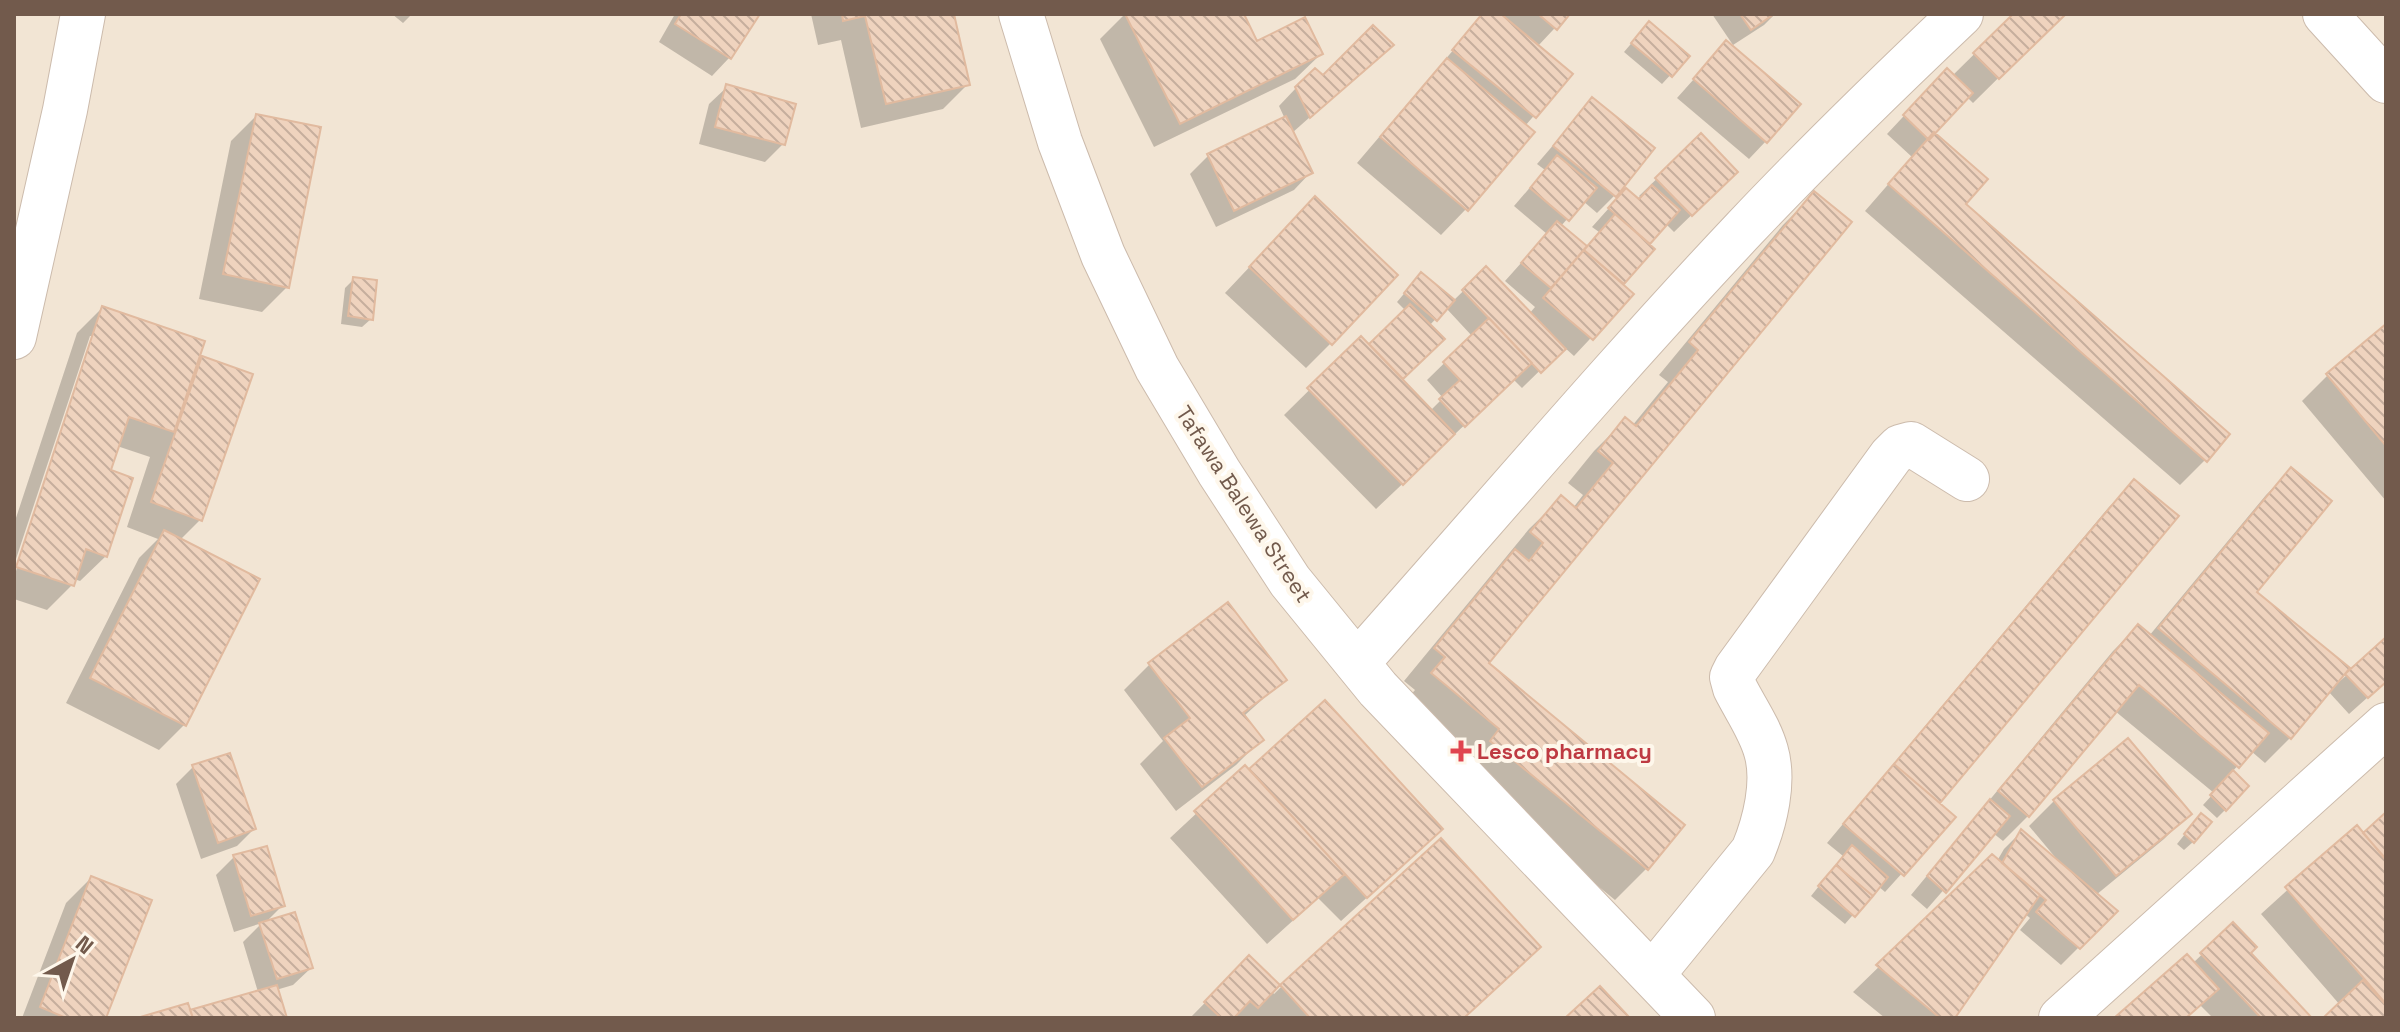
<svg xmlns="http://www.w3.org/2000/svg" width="2400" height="1032" viewBox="0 0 2400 1032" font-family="'Space Grotesk',sans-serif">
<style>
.residential{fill:#f2e5d4}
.shadow{fill:#0003;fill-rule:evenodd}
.building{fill:url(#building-back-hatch);stroke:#e1ba9f;stroke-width:2}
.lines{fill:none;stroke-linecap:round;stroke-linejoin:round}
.minor-casing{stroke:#ccbbac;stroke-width:46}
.minor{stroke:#fff;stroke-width:44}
.health-dot{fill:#e0444e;stroke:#fef7eb;stroke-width:3}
.labels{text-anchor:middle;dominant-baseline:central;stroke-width:8;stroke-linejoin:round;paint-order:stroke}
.street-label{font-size:22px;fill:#725a4c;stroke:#fef7eb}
.health-label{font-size:22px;font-weight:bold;fill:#be3a42;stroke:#fef7eb;text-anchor:start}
</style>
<defs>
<pattern id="building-back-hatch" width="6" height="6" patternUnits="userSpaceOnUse" patternTransform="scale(2)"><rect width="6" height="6" fill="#efd3be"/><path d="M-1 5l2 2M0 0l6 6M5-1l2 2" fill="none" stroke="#c6ae9d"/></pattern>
</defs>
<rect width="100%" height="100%" fill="#fbf3e5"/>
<path class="residential" d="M14,14H2386V1018H14Z"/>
<path class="shadow" d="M392,14H412L403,23Z
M675,14H757L729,58L712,76L659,42Z
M811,14H952L968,84L943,109L861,128L841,40L818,45Z
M1125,14H1242L1256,43L1321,54L1295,79L1154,147L1100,39Z
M1484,14H1568L1537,47L1570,74L1525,126L1466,209L1441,235L1357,163Z
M1712,14H1775L1764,25L1733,45Z
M2015,14H2063L1973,103L1967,97L1932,133L1963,204L2205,460L2180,485L1865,211L1912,157L1887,134L1930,88L1952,76Z
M1641,32L1688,56L1662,84L1624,52Z
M1726,43L1766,141L1749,159L1677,98Z
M1391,45L1292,133L1311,172L1294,190L1216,227L1190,174L1208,156L1285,119L1279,106L1296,88Z
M727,87L783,144L765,162L699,144L709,104Z
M1592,100L1615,195L1597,213L1583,201L1561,226L1586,248L1599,232L1592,227L1609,208L1643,205L1645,202L1639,196L1701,136L1736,172L1674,232L1665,223L1647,244L1652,249L1622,284L1632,294L1574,356L1564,347L1522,388L1513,379L1376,509L1284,415L1361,339L1369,347L1406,311L1397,302L1413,283L1453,301L1486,269L1529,314L1535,307L1505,281L1547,234L1514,206L1545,170L1537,164ZM1446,308L1472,336L1427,380L1443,398L1430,411L1400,380L1442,339L1429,326Z
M256,116L287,287L262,312L199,299L231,141Z
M1814,194L1486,663L1682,825L1646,869L1615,900L1460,773L1401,706L1415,690L1404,681L1529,529L1561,498L1573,508L1583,495L1568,483L1594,451L1625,420L1632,426L1668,382L1659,375L1783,225Z
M1290,224L1331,343L1306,368L1225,293Z
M354,279L371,319L362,327L341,324L345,288Z
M102,308L194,367L202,359L201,519L180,540L184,725L159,750L66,703L139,558L158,539L127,527L150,457L117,446L108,471L106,556L80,581L74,579L72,585L47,610L14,599V577L94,336H90L14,565V524L77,333Z
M2386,326V501L2302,401L2327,376Z
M2291,470L2254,592L2339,682L2386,640V681L2349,714L2328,691L2290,738L2265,763L2251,751L2232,772L2225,810L2217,818L2203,805L2214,793L2115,711L2028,816L2003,841L1993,833L1927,909L1911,895L2113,651L2138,626L2149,636L2266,495Z
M2134,482L2176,517L1937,803L1953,817L1885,892L1878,886L1845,924L1811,896L1843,856L1827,843L2109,507Z
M1228,605L1284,680L1244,716L1261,740L1236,765L1176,811L1140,764L1163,741L1124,690L1149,665Z
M1325,703L1415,854L1341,921L1318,898L1267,944L1170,838L1245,768L1249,772Z
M193,767L254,829L237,846L201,859L176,784Z
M2054,801L2189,814L2164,839L2096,895L2115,911L2061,965L2020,930L2030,918L2025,914L1952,1018H1885L1853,992L1992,857L1997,861L2004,849L2021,832L2054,859L2055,857L2029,826Z
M2386,815V1018H2326L2340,1005L2261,914L2356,828L2362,836Z
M2193,824V842L2184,850L2177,844Z
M234,857L283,905L264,924L311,968L293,985L276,990L285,1018H144L189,1012L258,992L243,942L262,923L234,932L216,875Z
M91,878L104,1018H22L66,903Z
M2233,925L2248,953L2309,1018H2213L2200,1005L2186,1018H2117L2193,963Z
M1539,947L1464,1018H1190L1249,958L1274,994L1281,987Z"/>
<path class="building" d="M681,14H760L731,59L675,24Z
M842,14H954L970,85L886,104L865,16L843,21Z
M1125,14H1244L1257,41L1305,17L1323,54L1180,124Z
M1482,14H1501L1573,74L1536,118L1452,50Z
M1538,14H1570L1557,30Z
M1740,14H1774L1751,30Z
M2013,14H2066L1999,79L1973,53Z
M1649,21L1690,56L1672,77L1631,43Z
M1373,25L1394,45L1310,118L1295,87L1315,68L1323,75Z
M1726,40L1801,104L1767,143L1693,79Z
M1447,58L1535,132L1468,211L1380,137Z
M1947,68L1973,93L1929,140L1903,115Z
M726,84L796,104L785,145L715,127Z
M1592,97L1655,148L1616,197L1553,146Z
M256,114L321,127L289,288L223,274Z
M1286,116L1313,173L1234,211L1207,154Z
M1934,132L1988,179L1966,204L2230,434L2207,462L1888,184Z
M1701,133L1738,172L1692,216L1655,178Z
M1557,155L1597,188L1569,221L1530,188Z
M1652,185L1680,210L1650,244L1608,208L1626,188L1639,199Z
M1814,191L1852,222L1489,663L1685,825L1648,870L1490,741L1499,729L1431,673L1445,657L1434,648L1515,549L1529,561L1543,543L1530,532L1561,495L1576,508L1613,463L1598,451L1625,417L1636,426L1698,350L1689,342Z
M1315,196L1398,275L1332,345L1249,267Z
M1615,214L1655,249L1624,284L1584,250Z
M1557,221L1587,246L1551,288L1521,263Z
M1584,250L1634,294L1593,340L1543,298Z
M1486,266L1566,349L1541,373L1462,290Z
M1421,272L1455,300L1437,321L1404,293Z
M353,277L377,280L373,320L348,316Z
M1410,304L1445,339L1403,379L1369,344Z
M102,306L205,341L174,432L129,417L111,470L133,478L107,557L86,549L74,586L16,567Z
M1489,318L1532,363L1465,427L1439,399L1460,380L1443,362Z
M2386,324V446L2326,374Z
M1361,336L1455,434L1403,485L1307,388Z
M202,356L253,374L202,521L151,502Z
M2291,467L2332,501L2257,592L2350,668L2291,739L2158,628Z
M2134,479L2179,516L1940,803L1894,764Z
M164,530L260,579L186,726L90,678Z
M1228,602L1287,680L1243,713L1264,740L1202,787L1164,738L1190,718L1148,663Z
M2138,624L2269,733L2239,768L2139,685L2029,817L1998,791Z
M2386,637V682L2368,698L2345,674Z
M1325,700L1443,829L1367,898L1249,769Z
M2128,738L2192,814L2116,876L2053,800Z
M230,753L256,829L218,843L192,765Z
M1894,764L1956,817L1904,876L1843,824Z
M1245,765L1345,874L1293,920L1194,811Z
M2233,770L2249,786L2226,811L2210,795Z
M1990,799L2010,816L1946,893L1927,876Z
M2386,812V859L2363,833Z
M2201,813L2212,822L2194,843L2184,834Z
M2357,825L2386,860V1004L2285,887Z
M2021,829L2118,911L2080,949L2036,912L2046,900L2002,863Z
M1441,838L1541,947L1464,1018H1310L1280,985Z
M1852,845L1888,877L1873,896L1836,865Z
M267,846L285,906L251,916L233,855Z
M1992,854L2040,895L1955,1018H1940L1876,965Z
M1836,865L1873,896L1855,917L1818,886Z
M91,876L152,900L106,1018H66L40,1007Z
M295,912L313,968L277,979L259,923Z
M2233,922L2257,947L2251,953L2312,1018H2261L2200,953Z
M2187,954L2219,989L2186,1018H2114Z
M1249,955L1280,985L1258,1008L1250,1001L1234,1018H1221L1204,1002Z
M2363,980L2386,1005V1018H2323Z
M277,985L287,1018H193L190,1010Z
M1600,986L1630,1018H1565Z
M188,1003L193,1018H137Z"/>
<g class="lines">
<g class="minor-casing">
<path id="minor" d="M1021,14L1060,142L1103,255L1157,368L1219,472L1290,581L1378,689L1693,1018
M2325,14L2386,81
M14,337L65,110L83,14
M1357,663C1486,518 1612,369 1745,228C1815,154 1887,84 1961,14
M1652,975L1753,851C1765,822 1775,782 1766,751C1760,729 1745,708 1735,688L1732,677L1736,669L1891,456L1900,447L1911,444L1967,479
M2061,1018L2386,725"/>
</g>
<use href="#minor" class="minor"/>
</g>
<path class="health-dot" d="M1457 739h8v8h8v8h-8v8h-8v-8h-8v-8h8z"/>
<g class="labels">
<g class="street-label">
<text transform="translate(1244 504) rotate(57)">Tafawa Balewa Street</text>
</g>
<g class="health-label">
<text x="1477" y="751">Lesco pharmacy</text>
</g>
</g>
<rect width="2400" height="1032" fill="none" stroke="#725a4c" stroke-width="32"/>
<g transform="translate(72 960) rotate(40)" stroke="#fef7eb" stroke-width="6" paint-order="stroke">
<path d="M0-6L14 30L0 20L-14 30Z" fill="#725a4c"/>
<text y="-12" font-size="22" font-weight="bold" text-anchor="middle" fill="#725a4c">N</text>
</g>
</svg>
